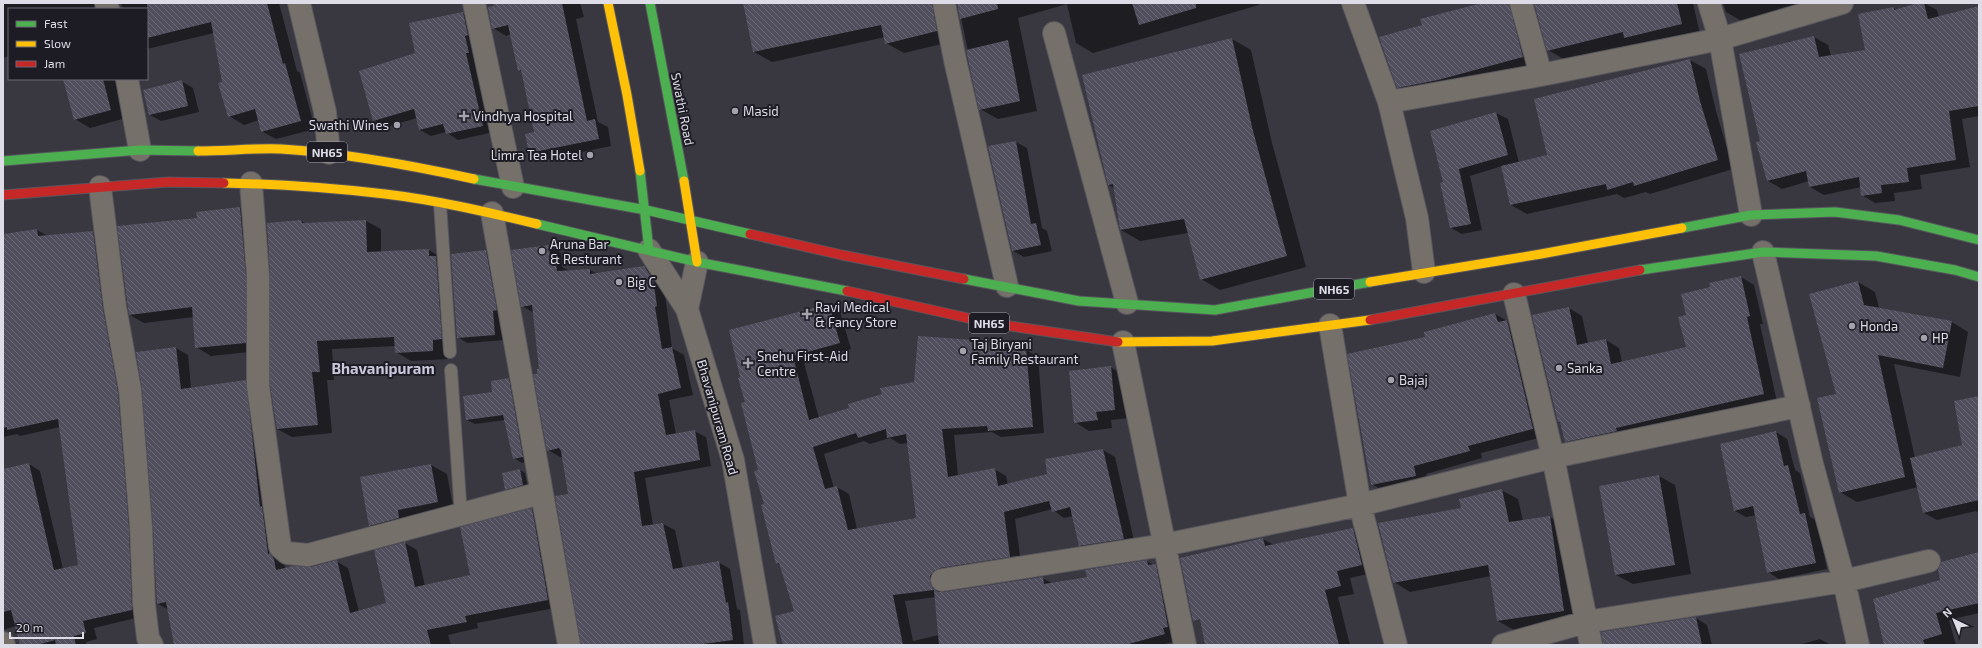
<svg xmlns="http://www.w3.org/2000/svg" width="1982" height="648" viewBox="0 0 1982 648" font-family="'Exo 2',sans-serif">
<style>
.shadow{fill:#0007;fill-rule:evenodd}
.building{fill:url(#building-back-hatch);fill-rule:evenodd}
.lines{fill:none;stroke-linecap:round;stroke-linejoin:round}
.lane-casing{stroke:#57565d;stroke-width:14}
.street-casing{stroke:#57565d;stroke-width:24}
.fast-casing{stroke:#57565d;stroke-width:11}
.slow-casing{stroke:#57565d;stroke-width:11}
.jam-casing{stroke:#57565d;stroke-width:11}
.lane{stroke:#76706a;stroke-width:12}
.street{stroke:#76706a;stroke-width:22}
.fast{stroke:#4caf50;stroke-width:9}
.slow{stroke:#ffc107;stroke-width:9}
.jam{stroke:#c62828;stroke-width:9}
.poi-dot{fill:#a4a2ad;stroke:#1d1c24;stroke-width:1.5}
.labels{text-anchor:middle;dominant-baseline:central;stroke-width:4;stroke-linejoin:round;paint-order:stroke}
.shield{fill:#1d1c24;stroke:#a3a2ac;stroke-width:1}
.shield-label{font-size:12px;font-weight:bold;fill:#dddce7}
.street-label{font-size:13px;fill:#dddce7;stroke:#1d1c24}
.poi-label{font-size:13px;fill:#dddce7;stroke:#1d1c24;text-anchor:start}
.quarter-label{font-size:15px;font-weight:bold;fill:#cac8dd;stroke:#1d1c24}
</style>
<defs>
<pattern id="building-back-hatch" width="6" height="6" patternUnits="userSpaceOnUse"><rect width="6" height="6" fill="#514f5d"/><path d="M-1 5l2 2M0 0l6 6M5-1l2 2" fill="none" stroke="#6a6874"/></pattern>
</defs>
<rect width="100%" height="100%" fill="#393740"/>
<path class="shadow" d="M3,3H95L97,9H9V56L3,58Z
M121,3H279L297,71L300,73L315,129L276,139L261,131L259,120L244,125L229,116L214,33L147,49V9H123Z
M494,3H580L584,17L576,19L598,122L608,127L611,146L542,160L530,153L535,132L522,72L519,70L511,34L506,36L493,28Z
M744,3H954V41L904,53L886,43L885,37L772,62L754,52Z
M958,3H1258L1259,5L1093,53L1076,43L1067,4L1018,18L1037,111L998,119L980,109Z
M1485,3H1512L1536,65L1411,95L1398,87L1423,26Z
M1538,3H1693L1700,34L1643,48L1636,44L1567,61L1548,50Z
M1723,3H1808L1764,14V16L1743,22L1726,12Z
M1924,3L1937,10L1939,17L1979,10V116L1962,119L1970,167L1920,175L1922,189L1894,193L1895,201L1875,203L1862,195L1861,187L1824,195L1810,187L1809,181L1782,189L1768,181L1758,143L1762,142L1814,37L1828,45L1831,56L1866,51L1893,8L1897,10Z
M463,13L474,20L494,132L458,140L446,132L431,136L420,130L417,118L386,127L374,120L417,54Z
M1232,39L1251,50L1272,143L1306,267L1220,290L1201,279L1188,233L1140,241L1121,230L1114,188L1109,185L1083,76Z
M1690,60L1706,69L1716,111L1733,169L1650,194L1646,192L1624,198L1617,194L1527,214L1511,205L1502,166L1470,176L1482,230L1462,234L1451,228L1441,184L1444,183L1496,113L1508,119L1519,163L1549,156L1535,100Z
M64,79H115L126,118L90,128L75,119Z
M181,81L193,88L199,112L161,121L150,115Z
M1016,142L1027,148L1042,228L1047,231L1052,251L1024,257L1013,251Z
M240,208L254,216L259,351L211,356L196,347L194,317L144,323L130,315L198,219Z
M301,221L305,223L366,221L381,229V253L429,250L443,259V261L450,265L456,347L447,348L448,359L411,361L396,352V346L332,349L334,380H327L332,433L292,437L277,429Z
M37,230L48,236L93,232L104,239L144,616L94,628L97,639L86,642V645H21L16,626L3,630V470L29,464L40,471L63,569L80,566L60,427L20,436L17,434L3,437V234Z
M549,246L561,253L562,267L568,270H590L597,274L644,267L656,274L664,287L672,348L684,355L693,395L669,400L676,434L694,431L706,437L711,466L645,478L653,525L663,524L675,530L683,568L718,562L730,569L737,609L740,610L744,645H582L569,495L563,457H560L548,450L539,375L540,370L534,313L522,306Z
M486,252L496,257L505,340L467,343L458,337Z
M1741,277L1754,285L1763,324H1760L1777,402L1579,449L1566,441L1561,423L1558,422L1569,308L1582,316L1588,344L1606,340L1619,348L1622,362L1687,348V315L1711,288Z
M1858,282L1875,292L1879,308L1952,322L1968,332L1960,377L1894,364L1915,458L1964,446L1979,397V513L1976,511L1937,520L1924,513L1918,487L1857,502L1840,492L1837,395Z
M828,305L840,312L851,349L804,363L819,418L850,408L915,383L973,341L979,345L1000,343L1012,350H1026L1038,357L1044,433L1001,437L992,432L954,435L958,476L994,469L1006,476L1008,485L1049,475L1103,450L1115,457L1135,545L1092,552L1080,545L1073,516L1064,518L1052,509L1015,519L1021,563L941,590L943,593L1042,578L1052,583L1088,577L1147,561L1166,572L1176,641L1161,645H784L795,612L781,566L777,563L746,403ZM890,438L900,444L908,443L918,519L857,529L849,494L837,487L834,488L824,454L864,441L870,444ZM936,597L939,635L913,641L905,601Z
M1495,314L1520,328L1546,436L1481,453L1482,458L1426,474L1428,483L1385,492L1372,484L1426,337Z
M176,348L188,355L191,388L245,381L257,388L282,561L286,569L311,568L336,561L348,568L359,612L387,604L405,543L417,550L425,586L471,576L532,509L544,516L560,607L477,623L478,628L448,635L451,645H175L169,610L158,604Z
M1110,367L1125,375L1129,418L1111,420L1112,428L1089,431L1075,422Z
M509,379L517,384L531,461L522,463L514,458L505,420L475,424L467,420Z
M1776,432L1787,439L1795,470L1800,473L1810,517L1817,520L1827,569L1779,579L1768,572L1756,515L1746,517L1735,511Z
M431,465L447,474L454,512L387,535L370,525Z
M520,470L525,473L528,488L512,492L506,489Z
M1659,476L1675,485L1691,574L1633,584L1616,575Z
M1501,490L1518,499L1523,521L1550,517L1566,527L1580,620L1514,630L1498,621L1491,576L1410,592L1394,582Z
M1353,529L1367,537L1376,572L1350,578L1354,594L1338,597L1350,645H1206L1263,539L1274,545Z
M1979,553V613L1949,620L1956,645H1886L1942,581Z
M1696,618L1707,625L1712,645H1604Z
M1820,639L1831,645H1798Z"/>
<path class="building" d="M147,3H267L283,64L285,63L301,121L261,132L255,109L228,117L218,83L222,82L211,22L147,38Z
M493,3H562L587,121L595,119L599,139L529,153L525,134L534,132L521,70L518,71L508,25L492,29L488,7L494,6Z
M743,3H932L937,31L885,44L881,25L753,52Z
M957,3H997L998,9L960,19Z
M1132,3H1196V8L1139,25Z
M1482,3H1509L1523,57L1438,80L1397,88L1379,37L1422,25L1420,19Z
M1534,3H1677L1682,24L1624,38L1623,32L1547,51Z
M1918,3H1924L1928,19L1979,6V106L1949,111L1956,160L1907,168L1909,182L1881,185L1882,193L1861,196L1859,177L1809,187L1806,171L1767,181L1756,142L1760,141L1739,54L1814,36L1819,57L1865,50L1858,14L1894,7V10Z
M463,12L468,35L465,36L469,53H466L483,126L446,134L443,124L419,130L414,109L373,121L359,71L415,53L409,23Z
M1232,38L1253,131L1287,256L1200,280L1184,219L1120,230L1113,184L1108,185L1082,75Z
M1008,40L1020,101L979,110L966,50Z
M1690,59L1700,101L1718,160L1634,186L1633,182L1607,190L1606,184L1510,205L1501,166L1547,155L1534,99Z
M63,79H103L111,110L74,120Z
M182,80L188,106L149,115L143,90Z
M1496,112L1508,155L1459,169L1471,224L1450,228L1440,183L1443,182L1430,131Z
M1016,141L1031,224L1036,223L1041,245L1012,251L988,146Z
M240,207L246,276V343L195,348L192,307L129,315L117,226L197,218L196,212Z
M301,220L302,223L366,220L367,252L429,249V256H436L442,339L433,340V351L395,353L394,337L317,341L320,372H312L318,425L277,429L270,385V276L267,223Z
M37,229L38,236L93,231L103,309L118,392L129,528L132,610L83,621L86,633L74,636L76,645H56L55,640L37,645H20L11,610L3,612V469L29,463L54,570L78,565L58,419L7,430V427L3,428V234Z
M549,245L551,263H556L557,271L590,269V274L644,266L653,279L657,306L655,307L662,349L672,347L681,388L658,394L666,435L695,430L700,460L634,472L642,526L663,523L673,569L719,561L726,603L728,602L733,640L695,645H581L555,496L568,494L561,451L559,448L547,451L533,374H537V369H539L532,305L521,307L511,250Z
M486,250L497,310L493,311L495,335L457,338L451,254Z
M1741,276L1750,316L1747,317L1764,394L1616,428L1617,431L1565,442L1560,422H1558L1532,315L1569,307L1577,345L1606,339L1611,364L1686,347L1678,317L1686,315L1681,294L1710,287L1709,283Z
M1858,281L1864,305L1952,321L1943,368L1878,355L1905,477L1839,493L1817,398L1836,394L1809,294Z
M829,304L840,343L793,356L809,420L849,408L848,404L882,394L880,388L914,382L918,336L973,340V344L1000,342L1001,351L1026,349L1033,427L988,431L987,426L942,429L948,477L995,468L998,486L1047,474L1045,459L1103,449L1124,539L1079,546L1070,507L1052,512L1049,501L1004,512L1010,557L940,568L934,571L930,576V582L933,588L938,592H944L1043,577L1044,584L1087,577L1085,570L1147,560L1148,565L1156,564L1168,627L1163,628L1165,634L1125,645H939L934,590L893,595L903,645H783L775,616L794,611L779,563L776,564L761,505L764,504L754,471L758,470L741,403L745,402L738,378L740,377L729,330ZM886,429L887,438L906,434L916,518L848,530L837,486L825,489L813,447L856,433L858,438Z
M1495,313L1498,322L1507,320L1533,429L1468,446L1470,451L1414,466L1416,476L1371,485L1347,354L1425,337L1424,332Z
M176,347L181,389L246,380L260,507L262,506L268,554L270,553L274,559L276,570L293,566L311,567L337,560L350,613L386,603L374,550L405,542L415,587L470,575L460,527L532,508L548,600L465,616L467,622L427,630L431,645H174L166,602L157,604L153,526L142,389L136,352Z
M1111,366L1115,410L1096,412L1098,420L1074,423L1069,371Z
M509,378L523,457L513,459L503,415L466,420L463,396L492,392L491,381Z
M1979,396V500L1923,513L1910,458L1962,445L1954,401Z
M1776,431L1784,466L1788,465L1800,514L1805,513L1816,563L1767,573L1753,506L1734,511L1720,444Z
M431,464L438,502L398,510L399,518L369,526L360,477Z
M520,469L523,485L505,490L502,473Z
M1659,475L1675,565L1615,575L1599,486Z
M1502,489L1509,522L1550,516L1564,611L1497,621L1488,565L1393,583L1378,523L1461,508L1459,499Z
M1353,528L1362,565L1337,571L1341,586L1325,590L1339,645H1205L1200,619L1193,621L1180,558L1263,538L1265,546Z
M1979,552V603L1936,613L1942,634L1923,640L1925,645H1884L1873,599L1940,580L1938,570L1941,562Z
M1696,617L1702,645H1603L1601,632Z"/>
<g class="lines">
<g class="lane-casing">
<path id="lane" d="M440,204L450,352
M451,370L461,515"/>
</g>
<g class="street-casing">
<path id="street" d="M106,3L108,9
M299,3L325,112L329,153
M474,3L513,187
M944,3L955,60L1007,286
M1353,3L1389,102L1417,218L1424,272
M1521,3L1541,75
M1709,3L1720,39L1751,215
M1054,33L1127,303
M127,79L140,150
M1389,102L1541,75L1720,39L1842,3
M251,183L258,276V386L280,547L287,553L308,555L541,493
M100,187L115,307L130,390L141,527L144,604L148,638L152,645
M492,213L569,645
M649,250L687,309
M1763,252L1812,464L1844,581L1858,645
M697,262L687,309L733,460L765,645
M1514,294L1553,457L1591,645
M1330,325L1360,505L1396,645
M1123,342L1185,645
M942,580L1164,545L1360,505L1553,457L1799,406
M3,643L4,645
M1503,645L1586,622L1844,581L1929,561"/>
</g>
<g class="fast-casing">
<path id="fast" d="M650,3L684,181
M3,161L140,150L198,151
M640,171L649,250
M474,179L646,210L750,234
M537,224L697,262L847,291
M1682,228L1751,215L1835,212L1899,220L1979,240
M1640,270L1763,252L1876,256L1955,270L1979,277
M964,279L1079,301L1215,310L1370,282"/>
</g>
<g class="slow-casing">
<path id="slow" d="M608,3L627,95L640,171
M198,151C226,151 254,148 281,149C346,153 410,165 474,179
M684,181L697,262
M224,183C278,184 332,188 385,194C436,200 487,212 537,224
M1370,282L1541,254L1682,228
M1118,342L1212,341L1370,320"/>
</g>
<g class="jam-casing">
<path id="jam" d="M3,195L168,182L224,183
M750,234L842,255L964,279
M847,291L990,323L1118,342
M1370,320L1640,270"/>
</g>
<use href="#lane" class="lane"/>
<use href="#street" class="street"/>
<use href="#fast" class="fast"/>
<use href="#slow" class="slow"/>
<use href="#jam" class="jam"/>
</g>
<g class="poi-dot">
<circle cx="735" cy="111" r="4"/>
<path d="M462 110h4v4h4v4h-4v4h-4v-4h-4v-4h4z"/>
<circle cx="397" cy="125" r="4"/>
<circle cx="590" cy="155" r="4"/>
<circle cx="542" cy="251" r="4"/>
<circle cx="619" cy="282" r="4"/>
<path d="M805 308h4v4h4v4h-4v4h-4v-4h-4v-4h4z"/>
<circle cx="1852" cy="326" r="4"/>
<circle cx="1924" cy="338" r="4"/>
<circle cx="963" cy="351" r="4"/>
<path d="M746 357h4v4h4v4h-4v4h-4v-4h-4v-4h4z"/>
<circle cx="1559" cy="368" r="4"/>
<circle cx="1391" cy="380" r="4"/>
</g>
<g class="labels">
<g class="shield">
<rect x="307" y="142" width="40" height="20" rx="3"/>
<rect x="1314" y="279" width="40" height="20" rx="3"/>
<rect x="969" y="313" width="40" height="20" rx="3"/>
</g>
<g class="shield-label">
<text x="327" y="152">NH65</text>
<text x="1334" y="289">NH65</text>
<text x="989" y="323">NH65</text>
</g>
<g class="street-label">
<text transform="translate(683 109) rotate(79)">Swathi Road</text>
<text transform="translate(718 417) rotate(74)">Bhavanipuram Road</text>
</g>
<g class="poi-label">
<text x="743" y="111">Masid</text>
<text x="473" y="116">Vindhya Hospital</text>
<text x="389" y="125" text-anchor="end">Swathi Wines</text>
<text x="582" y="155" text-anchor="end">Limra Tea Hotel</text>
<text x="550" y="244">Aruna Bar<tspan x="550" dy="15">&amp; Resturant</tspan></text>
<text x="627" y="282">Big C</text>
<text x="815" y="307">Ravi Medical<tspan x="815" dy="15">&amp; Fancy Store</tspan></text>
<text x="1860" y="326">Honda</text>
<text x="1932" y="338">HP</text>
<text x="971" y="344">Taj Biryani<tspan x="971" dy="15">Family Restaurant</tspan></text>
<text x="757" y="356">Snehu First-Aid<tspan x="757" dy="15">Centre</tspan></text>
<text x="1567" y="368">Sanka</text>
<text x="1399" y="380">Bajaj</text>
</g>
<g class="quarter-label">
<text x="383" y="368">Bhavanipuram</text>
</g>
</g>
<rect width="1982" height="648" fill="none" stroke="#dddce7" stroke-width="8"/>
<rect x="8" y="8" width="140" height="72" fill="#1d1c24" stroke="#6a6972"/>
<rect x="16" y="21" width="20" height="6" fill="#4caf50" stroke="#6a6972"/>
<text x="44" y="28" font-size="12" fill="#dddce7">Fast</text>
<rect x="16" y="41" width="20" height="6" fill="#ffc107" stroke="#6a6972"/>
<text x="44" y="48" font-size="12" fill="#dddce7">Slow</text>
<rect x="16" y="61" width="20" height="6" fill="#c62828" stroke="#6a6972"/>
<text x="44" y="68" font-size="12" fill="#dddce7">Jam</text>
<g transform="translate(1954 620) rotate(317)" stroke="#1d1c24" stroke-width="3" paint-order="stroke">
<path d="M0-3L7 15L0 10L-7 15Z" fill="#dddce7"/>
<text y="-6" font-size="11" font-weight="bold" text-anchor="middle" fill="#dddce7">N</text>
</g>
<path d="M10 632v6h73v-6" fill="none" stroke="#dddce7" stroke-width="2"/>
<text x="16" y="632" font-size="12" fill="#dddce7" stroke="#1d1c24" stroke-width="3" paint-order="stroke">20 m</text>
</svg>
